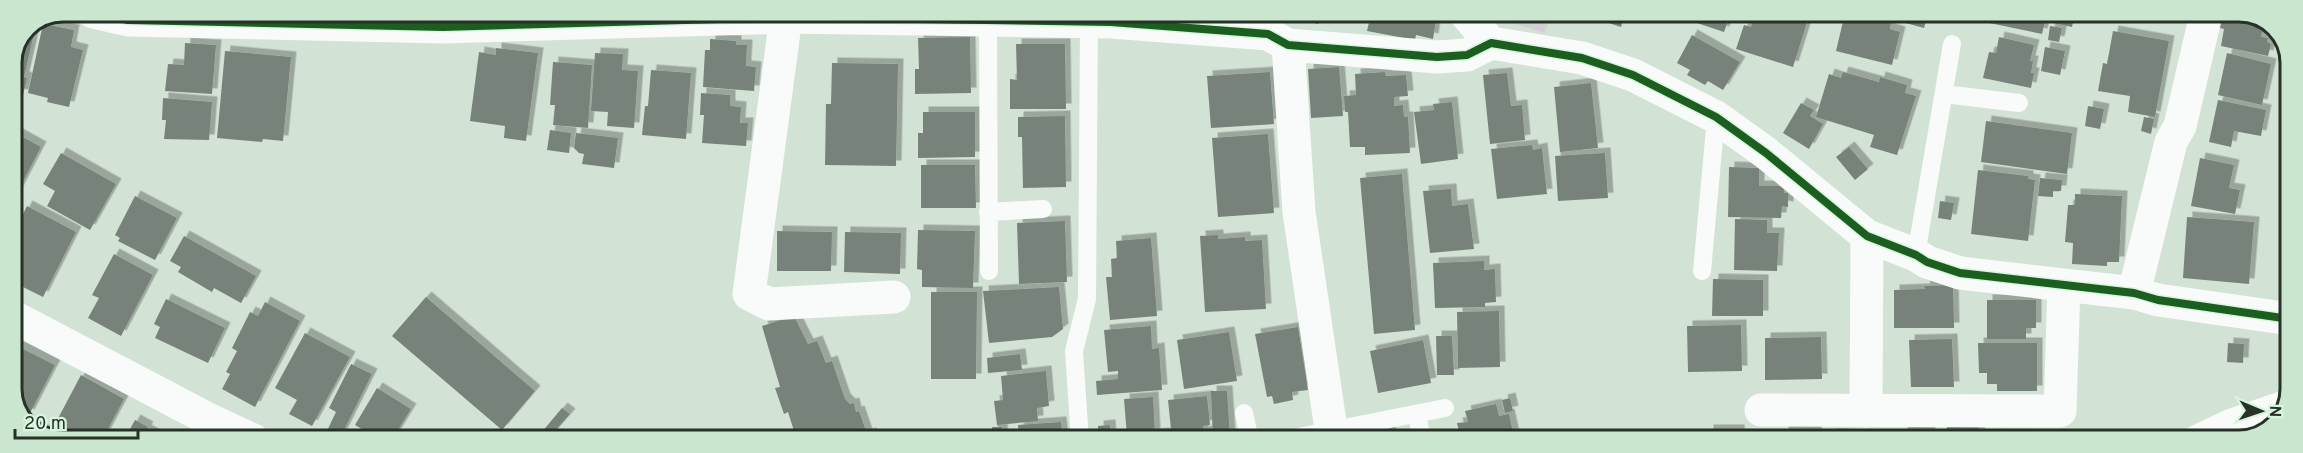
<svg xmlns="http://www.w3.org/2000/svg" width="2303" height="453" viewBox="0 0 2303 453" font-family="Overpass,sans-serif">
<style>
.green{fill:#d2d0d4}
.building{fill:#77837a;filter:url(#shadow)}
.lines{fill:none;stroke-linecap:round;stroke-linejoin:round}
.lane{stroke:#f8fbf9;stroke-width:18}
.street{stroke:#f8fbf9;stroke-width:33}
.primary{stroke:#f8fbf9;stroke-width:33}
.cycleway-casing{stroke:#d8f6de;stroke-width:11}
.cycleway{stroke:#1b5e20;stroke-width:8}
.rim{fill:none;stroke:#263128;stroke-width:3}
</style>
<defs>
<filter id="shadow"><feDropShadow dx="5.5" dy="-5.5" stdDeviation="0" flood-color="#0004"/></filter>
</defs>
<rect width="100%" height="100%" fill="#d2e2d5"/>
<path class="green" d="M1491,13H1550L1545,33L1502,20Z"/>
<path class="building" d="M1275,13H1321L1318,24Z
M1371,13H1437L1433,39L1416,35L1415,40L1367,31Z
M1578,13H1625L1621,27Z
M1690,13H1731L1724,32L1688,20Z
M1755,13H1810L1793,67L1736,49L1744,25L1751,27Z
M1845,13H1856L1891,22L1890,29L1900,32L1892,65L1836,51Z
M1877,13H1928L1924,28L1876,15Z
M1976,13H2047L2042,34L1975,20Z
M2051,13H2075L2072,27L2049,22Z
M2217,13H2249L2264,21L2261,37L2268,38L2267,42L2271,44L2268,56L2221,46L2224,29L2220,28L2222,16L2216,15Z
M43,24L74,30L71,47L83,50L69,107L47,102L48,98L28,93Z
M2050,26L2062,28L2059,42L2048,40Z
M27,27L35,29L24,77L27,78L23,95L12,93V63Z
M2113,31L2169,41L2155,117L2128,112L2130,96L2098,91L2103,63L2107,64Z
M1692,35L1740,62L1723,90L1708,81L1705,85L1687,75L1690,70L1677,63Z
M970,37L971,93L915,94V69H919L918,38Z
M1999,37L2034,45L2030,61H2033L2031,73H2034L2031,88L1983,78L1989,52L1996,53Z
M710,39L736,41V45H747L746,66L756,67L754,91L703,87L705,50H710Z
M185,43L216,45L212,94L165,91L168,64L184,65Z
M1016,44H1065L1066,109H1010V79L1017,80Z
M2045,47L2065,51L2060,75L2041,71Z
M496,48L538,53L526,141L504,138L505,126L470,121L479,52L496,55Z
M225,51L291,57L283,141L263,139L262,142L217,138Z
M595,53L623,54L622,70L638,71L634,128L607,126L608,112L591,111Z
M2227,53L2271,64L2262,105L2218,95Z
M553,62L592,65L588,128L553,125L555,105H550Z
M832,63L898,64L896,166L825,165L826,104H831Z
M1339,67L1343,116L1311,118L1308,69Z
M651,70L691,73L686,139L642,135L645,106H648Z
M1270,72L1274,124L1211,128L1207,76Z
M1385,72L1386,76L1406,75L1408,96L1394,97V106L1403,105L1404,117H1408L1410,153L1365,155V147H1350L1348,112H1345L1344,96L1356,95L1355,74Z
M1843,72L1879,82L1880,77L1907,85L1905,93L1916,96L1897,155L1870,147L1874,135L1816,117L1829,74L1841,78Z
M1507,73L1511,106L1522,105L1525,140L1490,144L1483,75Z
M1591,83L1598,148L1560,152L1554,87Z
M701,93L730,95V106L741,107L740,123H748L746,146L702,143L704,115H700Z
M163,98L212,102L209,140L164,139L166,120H162Z
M2218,100L2266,110L2261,136L2234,131L2231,147L2209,142Z
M1452,102L1458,159L1421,164L1414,112L1434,110L1433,104Z
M1801,103L1814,110L1810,116L1823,124L1809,149L1783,133Z
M2088,106L2104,109L2100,129L2085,126Z
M923,112H975V157L918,158V133H923Z
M1065,116L1066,187L1023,188L1022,137H1018V117Z
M2144,117L2154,119L2151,134L2141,131Z
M1986,121L2072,133L2067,174L1981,162Z
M550,130L571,133L569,153L547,150Z
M12,131L41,147L16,195L12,193Z
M576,133L618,138L614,168L582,164L584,154L579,153L574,148Z
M1268,134L1274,213L1218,217L1212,138Z
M1532,145L1533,150L1542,148L1547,194L1497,199L1491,149Z
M1849,147L1868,169L1855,180L1836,157Z
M61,153L116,184L90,230L47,206L55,191L43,184Z
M1605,153L1608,198L1558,201L1555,156Z
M2200,158L2234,165L2229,188L2240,190L2235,214L2191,206Z
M921,165H975L976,208H921Z
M1729,167L1759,168V186H1784V193H1788V207L1782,206L1781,218L1728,217Z
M1978,170L2028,176V179L2035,180L2028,241L1971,234Z
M1402,174L1415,330L1374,334L1360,178Z
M2040,178L2062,180L2061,191H2053V197L2038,196Z
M1451,189L1452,206L1468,204L1474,249L1430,253L1423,191Z
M2075,194L2122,196L2119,262H2107V266L2072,264L2073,243L2065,242L2068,205H2075Z
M135,196L177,218L155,260L118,241L120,238L115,235Z
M1940,201L1954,203L1951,220L1938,218Z
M27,206L76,232L43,297L17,284L20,277L12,273V236Z
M2187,217L2254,222L2249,284L2183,278Z
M1735,219L1767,220V233H1779L1777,271L1734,270Z
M1065,221L1067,282L1019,284L1017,223Z
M918,230L975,231L973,288L922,287V270L917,269Z
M777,231L832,232L831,271H777Z
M845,232L901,233L900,274L844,272Z
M1218,235V239L1245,237V241L1262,240L1266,309L1205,312L1200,236Z
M184,236L256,276L241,303L214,288L212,292L178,272L181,267L170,261Z
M1151,238L1157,316L1110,320L1106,277H1112L1111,259L1117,258L1116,241Z
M114,254L153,275L121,336L88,318L99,298L92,295Z
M1484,261V270L1495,269L1496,302L1485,303V307L1435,308L1433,263Z
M1713,279L1763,280V316H1712Z
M1953,285L1954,328H1894V290L1925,289L1924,286Z
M1059,287L1063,329L1052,337L989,343L983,291Z
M931,292H977L976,379H931Z
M426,297L535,391L502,430L392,336Z
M166,299L225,328L208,363L155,338L160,327L154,324Z
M1987,300H2036V328H2026V339H1987Z
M265,302L300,321L255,407L222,389L230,374L226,372L237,351L232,348L250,312L258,316Z
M1499,311L1500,367L1458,368L1457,312Z
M794,316L808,344L817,341L826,363L832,361L845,399L850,404L854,403L856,412L859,411L867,434L871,433L873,440H794L792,433L794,431L788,412L784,414L775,388L780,387L762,326Z
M1741,325L1742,371L1688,372L1687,326Z
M1151,326L1152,349L1159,348L1162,390L1097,395L1096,381L1118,379V371L1108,372L1104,330Z
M1298,327L1308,390L1292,392L1293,400L1274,404L1272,396L1267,397L1255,334Z
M1229,332L1237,381L1184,389L1177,340Z
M305,333L350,357L312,426L289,414L297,400L275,388Z
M1436,336H1452L1454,375H1437Z
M1821,337L1822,379L1765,380V338Z
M1952,339L1954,387H1911L1909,340Z
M1423,340L1431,383L1378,393L1370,351Z
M1978,343H2037V391H1997V384H1987V373H1979Z
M2228,343L2244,344L2243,363L2227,362Z
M15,345L55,365L29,415L19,410L12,396V350Z
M1020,354L1022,370L988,373L987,358Z
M351,364L372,374L339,440H335L325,435L336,412L329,408Z
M1046,371L1049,406L1037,408L1038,421L997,425L994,401L1003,400L1001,376Z
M81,375L124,399L102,440H79L54,426Z
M377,388L411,409L392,440H381L355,425Z
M1211,391H1227L1230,436L1234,435L1235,441H1213Z
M1207,396L1210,425L1203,426V432L1207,431L1208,441L1172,439L1168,400Z
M1153,397L1155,434L1165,433L1166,441H1119L1118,436H1127L1124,399Z
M1510,398L1513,411L1505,413L1502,400Z
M1496,404L1499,416L1509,414L1515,441H1461L1457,423L1468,422L1465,411Z
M562,408L570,414L548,439L541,433Z
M135,420L148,427L146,430L164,440H124Z
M1061,422L1063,440H1019L1018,425Z
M1110,425L1111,441H1099L1098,426Z
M36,427L63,440H54L35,429Z
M992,427H1002L1003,439L993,440Z
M1947,427H1979L1980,441H1942L1941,431L1947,432Z
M1816,429L1817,441H1784L1783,430Z
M1708,430H1739L1740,441H1708Z
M1930,430V441H1891L1890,439L1902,438V431Z
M1390,432L1393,441H1361V440Z
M1831,434H1843V439L1871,438V441H1831Z"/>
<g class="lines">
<path class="lane" d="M988,21L989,271
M1944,94L2019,103
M988,212L1043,209
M1916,255L1952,44
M1702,271L1716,117
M1244,413L1250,441
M1417,414L1422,441
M1080,441L1074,351L1087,299L1089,22
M1278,441L1445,408"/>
<path class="street" d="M93,12L128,20L443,27L786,17L1111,22L1268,34L1288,45L1437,57L1467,55L1491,43L1582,58L1633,75L1716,117L1766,153L1867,236L1916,255L1927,262L1960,273L2134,293L2158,300L2290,319
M1465,13L1491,43
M786,17L749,294L769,304L894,297
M1288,45L1299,212L1331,429
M2134,293L2171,142L2180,126L2204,23V13
M12,316L212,421L253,440
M1761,410L2060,411L2064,285
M1866,411L1867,236"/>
<path class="primary" d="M2198,441L2232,425L2287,406"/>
<g class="cycleway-casing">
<path id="cycleway" d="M93,12L128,20L443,27L786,17L1111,22L1268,34L1288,45L1437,57L1467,55L1491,43L1582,58L1633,75L1716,117L1766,153L1867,236L1916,255L1927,262L1960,273L2134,293L2158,300L2290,319"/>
</g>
<use href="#cycleway" class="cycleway"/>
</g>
<path d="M0 0H2303V453H0ZM63 22H2239A41 41 0 0 1 2280 63V389A41 41 0 0 1 2239 430H63A41 41 0 0 1 22 389V63A41 41 0 0 1 63 22Z" fill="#cae6cf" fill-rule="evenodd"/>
<path class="rim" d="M63 22H2239A41 41 0 0 1 2280 63V389A41 41 0 0 1 2239 430H63A41 41 0 0 1 22 389V63A41 41 0 0 1 63 22Z"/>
<g transform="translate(2261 411) rotate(92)" stroke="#d8f6de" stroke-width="4.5" paint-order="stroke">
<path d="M0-4.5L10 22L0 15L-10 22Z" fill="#263128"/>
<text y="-9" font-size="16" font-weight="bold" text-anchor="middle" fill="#263128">N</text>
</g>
<path d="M15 429v9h123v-9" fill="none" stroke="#263128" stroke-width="3"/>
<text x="24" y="429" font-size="18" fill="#263128" stroke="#d8f6de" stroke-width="4.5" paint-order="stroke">20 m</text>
</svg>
